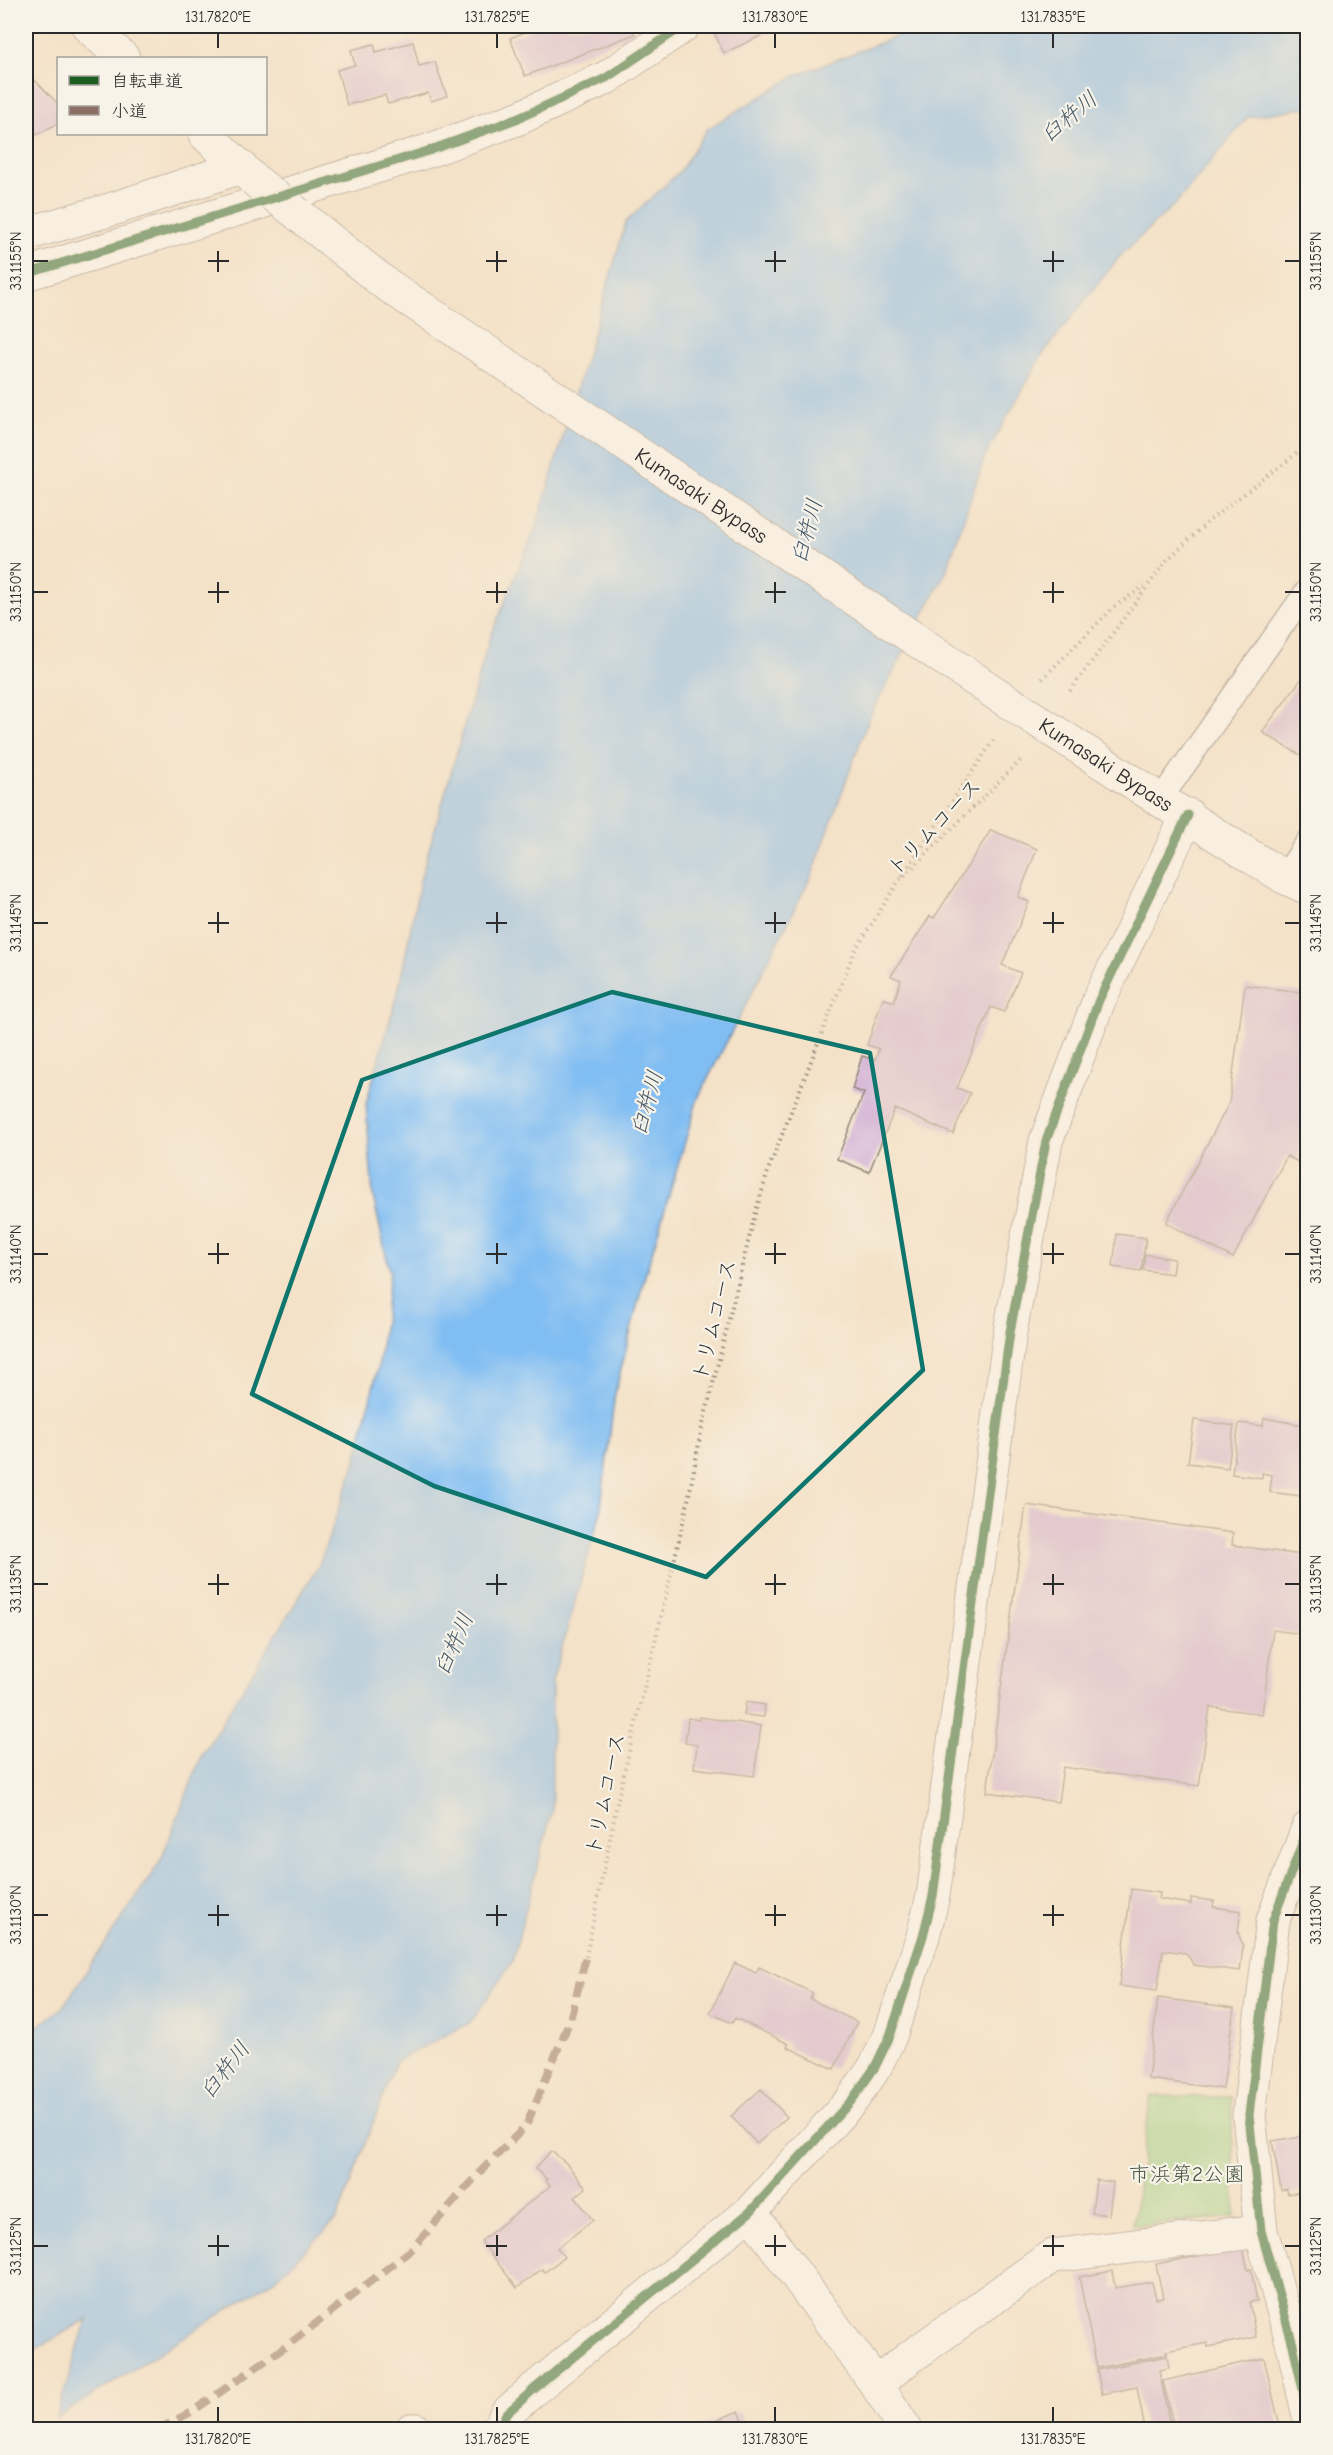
<svg xmlns="http://www.w3.org/2000/svg" width="1333" height="2455" viewBox="0 0 1333 2455" font-family="'Comic Neue','Klee One',sans-serif">
<style>
.green{fill:#9dd689;stroke:#64805a;stroke-width:1.5}
.water{fill:#80bdf3;stroke:#56748f;stroke-width:1.5}
.building{fill:#d1add4}
.lines{fill:none;stroke-linecap:round;stroke-linejoin:round}
.service-casing{stroke:#90867a;stroke-width:25}
.minor-casing{stroke:#90867a;stroke-width:35}
.tertiary-casing{stroke:#90867a;stroke-width:35}
.trunk-casing{stroke:#90867a;stroke-width:35}
.path{stroke:#90867a;stroke-width:4;stroke-dasharray:1.5 4.5;stroke-linecap:butt}
.service{stroke:#fff;stroke-width:22}
.minor{stroke:#fff;stroke-width:33}
.tertiary{stroke:#fff;stroke-width:33}
.trunk{stroke:#fff;stroke-width:33}
.trunk-bridge-casing{stroke:#90867a;stroke-width:35;stroke-linecap:butt}
.trunk-bridge{stroke:#fff;stroke-width:33}
.quiet{stroke:#8d6e63;stroke-width:8;stroke-dasharray:15 8;stroke-linecap:butt}
.cycleway-casing{stroke:#f7f3e8;stroke-width:13}
.cycleway{stroke:#1b5e20;stroke-width:9}
.marked{fill:none;stroke:#0f766e;stroke-width:4.5;stroke-linejoin:round}
.ticks{fill:none;stroke:#2b2b2b;stroke-width:2}
.labels{text-anchor:middle;dominant-baseline:central;stroke-width:4.5;stroke-linejoin:round;paint-order:stroke}
.street-label{font-size:21px;fill:#2b2b2b;stroke:#f7f3e8}
.park-label{font-size:21px;fill:#485642;stroke:#f7f3e8}
.water-label{font-size:22px;font-style:italic;fill:#445767;stroke:#f7f3e8}
.neatline{fill:none;stroke:#2b2b2b;stroke-width:2}
.ticks-label{font-size:15px;text-anchor:middle;fill:#2b2b2b}
</style>
<rect width="100%" height="100%" fill="#f7f3e8"/>
<filter id="ink" filterUnits="userSpaceOnUse"><feTurbulence type="fractalNoise" baseFrequency=".0167" numOctaves="2"/><feDisplacementMap in="SourceGraphic" scale="12" xChannelSelector="R" yChannelSelector="G"/><feConvolveMatrix kernelMatrix="1 2 1 2 8 2 1 2 1" color-interpolation-filters="sRGB"/></filter>
<filter id="wash" filterUnits="userSpaceOnUse"><feTurbulence type="fractalNoise" baseFrequency=".008" numOctaves="4" result="noise"/><feDisplacementMap in="SourceGraphic" scale="24" xChannelSelector="R" yChannelSelector="G"/><feGaussianBlur stdDeviation="1.35" result="paint"/><feColorMatrix in="noise" values="0 0 0 0 0 0 0 0 0 0 0 0 0 0 0 0 0 1.4 0 .05"/><feComposite in="paint" operator="in"/></filter>
<g filter="url(#wash)">
<rect width="100%" height="100%" fill="#f4e2c8"/>
<path class="green" d="M1151,2096L1231,2097L1235,2217L1133,2226Z"/>
<path class="water" d="M924,26H1307V107L1248,117L1176,203L1119,257L1042,355L985,456L946,572L869,718L812,875L698,1098L644,1279L615,1393L600,1514L552,1681V1811L512,1962L471,2022L396,2061L337,2219L277,2278L56,2418L87,2319L26,2355V2036L62,2008L160,1862L202,1755L319,1565L355,1464L379,1363L390,1273L373,1196L366,1104L399,988L420,881L489,640L537,525L626,222L680,171L707,129L797,75Z"/>
<g id="blocks">
<path class="building" d="M526,26H631L635,34L525,76L510,38L528,31Z
M711,26H782L724,53Z
M413,42L419,66L435,62L447,96L431,101L428,93L388,104L385,95L347,105L337,70L355,65L351,50L374,44L376,52Z
M26,71L58,104L57,124L26,140Z
M1308,670V760L1262,732Z
M991,830L1037,849L1018,897L1029,902L1002,965L1021,973L1004,1012L991,1007L957,1088L970,1093L953,1134L895,1109L869,1172L837,1159L864,1093L852,1089L862,1056L875,1060L879,1049L867,1045L883,998L894,1002L901,980L891,976L930,916L934,918Z
M1245,985L1308,993V1085L1303,1122L1308,1123V1144L1300,1142L1298,1162L1287,1156L1233,1258L1166,1223L1229,1103Z
M1117,1234L1146,1238L1141,1271L1113,1267Z
M1145,1254L1174,1259L1172,1274L1143,1270Z
M1264,1418L1308,1426V1497L1270,1492L1272,1475L1262,1473V1478L1232,1474L1239,1423L1263,1426Z
M1194,1420L1234,1426L1228,1468L1188,1463Z
M1026,1505L1233,1533L1232,1545L1308,1556V1635L1273,1630L1262,1714L1210,1707L1199,1786L1063,1767L1058,1802L987,1792Z
M746,1702L765,1705L764,1717L744,1715Z
M700,1717L761,1726L754,1776L694,1768L697,1745L685,1743L688,1718L700,1720Z
M1131,1889L1160,1893L1159,1899L1191,1904V1898L1214,1901L1213,1907L1241,1911L1238,1932L1243,1946L1240,1971L1194,1965L1186,1953L1163,1950L1157,1991L1119,1986Z
M735,1963L756,1973L759,1967L813,1993L810,1999L857,2022L834,2069L787,2047L789,2044L735,2018L732,2023L710,2013Z
M1158,1998L1234,2008L1223,2089L1148,2079Z
M761,2089L787,2117L757,2144L731,2116Z
M1308,2135V2191L1288,2194L1287,2189L1281,2190L1272,2141Z
M551,2151L566,2163L586,2188L575,2197L593,2220L557,2248L564,2257L545,2272L542,2269L517,2288L481,2241L550,2186L545,2180L547,2179L535,2169Z
M1096,2180L1113,2182L1109,2215L1092,2213Z
M1235,2249H1243L1248,2270L1251,2269L1257,2301L1249,2302L1256,2337L1208,2347L1207,2343L1166,2351L1167,2354L1097,2368L1079,2277L1112,2271L1115,2288L1152,2282L1156,2299L1163,2298L1156,2264Z
M1167,2356L1169,2368L1159,2370L1171,2430H1145L1137,2387L1102,2394L1097,2370Z
M1264,2358L1280,2427L1286,2426L1287,2430H1174L1163,2381Z
M739,2411L747,2430H694V2429Z"/>
</g>
</g>
<g filter="url(#ink)">
<use href="#blocks" fill-opacity="0" stroke="#90867a" stroke-width="1.5"/>
<g class="lines">
<g class="service-casing">
<path id="service" d="M1160,800L1308,589
M1284,877L1308,841"/>
</g>
<g class="minor-casing">
<path id="minor" d="M26,234L116,208L241,167
M26,274L428,151L519,118L606,78L683,26
M1308,1828L1273,1920L1249,2115L1261,2231L1293,2345L1308,2412
M750,2212L876,2384L906,2430
M876,2384L909,2358L1052,2256L1261,2231
M411,2430H416"/>
</g>
<g class="tertiary-casing">
<path id="tertiary" d="M498,2430L506,2414L533,2390L750,2212L852,2100L875,2067L890,2036L923,1936L933,1896L1010,1332L1046,1141L1099,1000L1188,815"/>
</g>
<g class="trunk-casing">
<g id="trunk">
<path d="M88,26L123,58"/>
<path d="M205,134L253,179"/>
<path id="s1" d="M298,214L383,282L998,695L1160,800L1284,877L1308,888"/>
</g>
</g>
<path class="path" d="M1042,679L1114,607L1144,586
M1070,691L1167,560L1210,520L1301,450L1308,447
M902,876L995,738
M586,1957L618,1799L687,1506L701,1432L755,1214L769,1168L854,952L898,882L1021,760"/>
<use href="#service" class="service"/>
<use href="#minor" class="minor"/>
<use href="#tertiary" class="tertiary"/>
<use href="#trunk" class="trunk"/>
<g class="trunk-bridge-casing">
<path id="trunk-bridge" d="M253,179L298,214"/>
</g>
<use href="#trunk-bridge" class="trunk-bridge"/>
<path class="quiet" d="M157,2430L193,2411L288,2345L410,2251L479,2173L526,2126L570,2020L586,1957"/>
<g class="cycleway-casing">
<path id="cycleway" d="M26,274L428,151L519,118L606,78L683,26
M1308,1828L1273,1920L1249,2115L1261,2231L1293,2345L1308,2412
M498,2430L506,2414L533,2390L750,2212L852,2100L875,2067L890,2036L923,1936L933,1896L1010,1332L1046,1141L1099,1000L1188,815"/>
</g>
<use href="#cycleway" class="cycleway"/>
</g>
</g>
<path d="M0 0H1333V2455H0ZM612,992L870,1053L923,1370L706,1577L434,1486L252,1394L362,1080Z" fill="#f4e2c8" fill-opacity=".55" fill-rule="evenodd"/>
<path class="marked" d="M612,992L870,1053L923,1370L706,1577L434,1486L252,1394L362,1080Z"/>
<path class="ticks" d="M218,33V48M497,33V48M775,33V48M1053,33V48M218,251V272M497,251V272M775,251V272M1053,251V272M33,261H48M208,261H229M486,261H507M765,261H786M1043,261H1064M1285,261H1300M218,582V603M497,582V603M775,582V603M1053,582V603M33,592H48M208,592H229M486,592H507M765,592H786M1043,592H1064M1285,592H1300M218,912V933M497,912V933M775,912V933M1053,912V933M33,923H48M208,923H229M486,923H507M765,923H786M1043,923H1064M1285,923H1300M218,1243V1264M497,1243V1264M775,1243V1264M1053,1243V1264M33,1254H48M208,1254H229M486,1254H507M765,1254H786M1043,1254H1064M1285,1254H1300M218,1574V1595M497,1574V1595M775,1574V1595M1053,1574V1595M33,1584H48M208,1584H229M486,1584H507M765,1584H786M1043,1584H1064M1285,1584H1300M218,1905V1926M497,1905V1926M775,1905V1926M1053,1905V1926M33,1915H48M208,1915H229M486,1915H507M765,1915H786M1043,1915H1064M1285,1915H1300M218,2235V2256M497,2235V2256M775,2235V2256M1053,2235V2256M33,2246H48M208,2246H229M486,2246H507M765,2246H786M1043,2246H1064M1285,2246H1300M218,2407V2422M497,2407V2422M775,2407V2422M1053,2407V2422"/>
<g class="labels">
<g class="street-label">
<text stroke="none"><textPath href="#s1" startOffset="492">Kumasaki Bypass</textPath></text>
<text stroke="none"><textPath href="#s1" startOffset="978">Kumasaki Bypass</textPath></text>
<text transform="translate(934 827) rotate(-46)">トリムコース</text>
<text transform="translate(714 1320) rotate(-76)">トリムコース</text>
<text transform="translate(605 1794) rotate(-78)">トリムコース</text>
</g>
<g class="park-label">
<text x="1187" y="2174">市浜第2公園</text>
</g>
<g class="water-label">
<text transform="translate(1069 117) rotate(-40)">臼杵川</text>
<text transform="translate(807 531) rotate(-75)">臼杵川</text>
<text transform="translate(647 1103) rotate(-74)">臼杵川</text>
<text transform="translate(454 1644) rotate(-66)">臼杵川</text>
<text transform="translate(225 2070) rotate(-52)">臼杵川</text>
</g>
</g>
<rect width="1333" height="2455" fill="none" stroke="#f7f3e8" stroke-width="66"/>
<rect x="57" y="57" width="210" height="78" fill="#f7f3e8" stroke="#a5a39c" stroke-width="1.5"/>
<rect x="69" y="76" width="30" height="9" fill="#1b5e20" stroke="#a5a39c" stroke-width="1.5"/>
<text x="111" y="87" font-size="18" fill="#2b2b2b">自転車道</text>
<rect x="69" y="106" width="30" height="9" fill="#8d6e63" stroke="#a5a39c" stroke-width="1.5"/>
<text x="111" y="117" font-size="18" fill="#2b2b2b">小道</text>
<rect x="33" y="33" width="1267" height="2389" class="neatline"/>
<g class="ticks-label">
<text x="218" y="22">131.7820°E</text>
<text x="497" y="22">131.7825°E</text>
<text x="775" y="22">131.7830°E</text>
<text x="1053" y="22">131.7835°E</text>
<text transform="translate(16 261) rotate(-90)" y="5">33.1155°N</text>
<text transform="translate(1316 261) rotate(-90)" y="5">33.1155°N</text>
<text transform="translate(16 592) rotate(-90)" y="5">33.1150°N</text>
<text transform="translate(1316 592) rotate(-90)" y="5">33.1150°N</text>
<text transform="translate(16 923) rotate(-90)" y="5">33.1145°N</text>
<text transform="translate(1316 923) rotate(-90)" y="5">33.1145°N</text>
<text transform="translate(16 1254) rotate(-90)" y="5">33.1140°N</text>
<text transform="translate(1316 1254) rotate(-90)" y="5">33.1140°N</text>
<text transform="translate(16 1584) rotate(-90)" y="5">33.1135°N</text>
<text transform="translate(1316 1584) rotate(-90)" y="5">33.1135°N</text>
<text transform="translate(16 1915) rotate(-90)" y="5">33.1130°N</text>
<text transform="translate(1316 1915) rotate(-90)" y="5">33.1130°N</text>
<text transform="translate(16 2246) rotate(-90)" y="5">33.1125°N</text>
<text transform="translate(1316 2246) rotate(-90)" y="5">33.1125°N</text>
<text x="218" y="2444">131.7820°E</text>
<text x="497" y="2444">131.7825°E</text>
<text x="775" y="2444">131.7830°E</text>
<text x="1053" y="2444">131.7835°E</text>
</g>
</svg>
